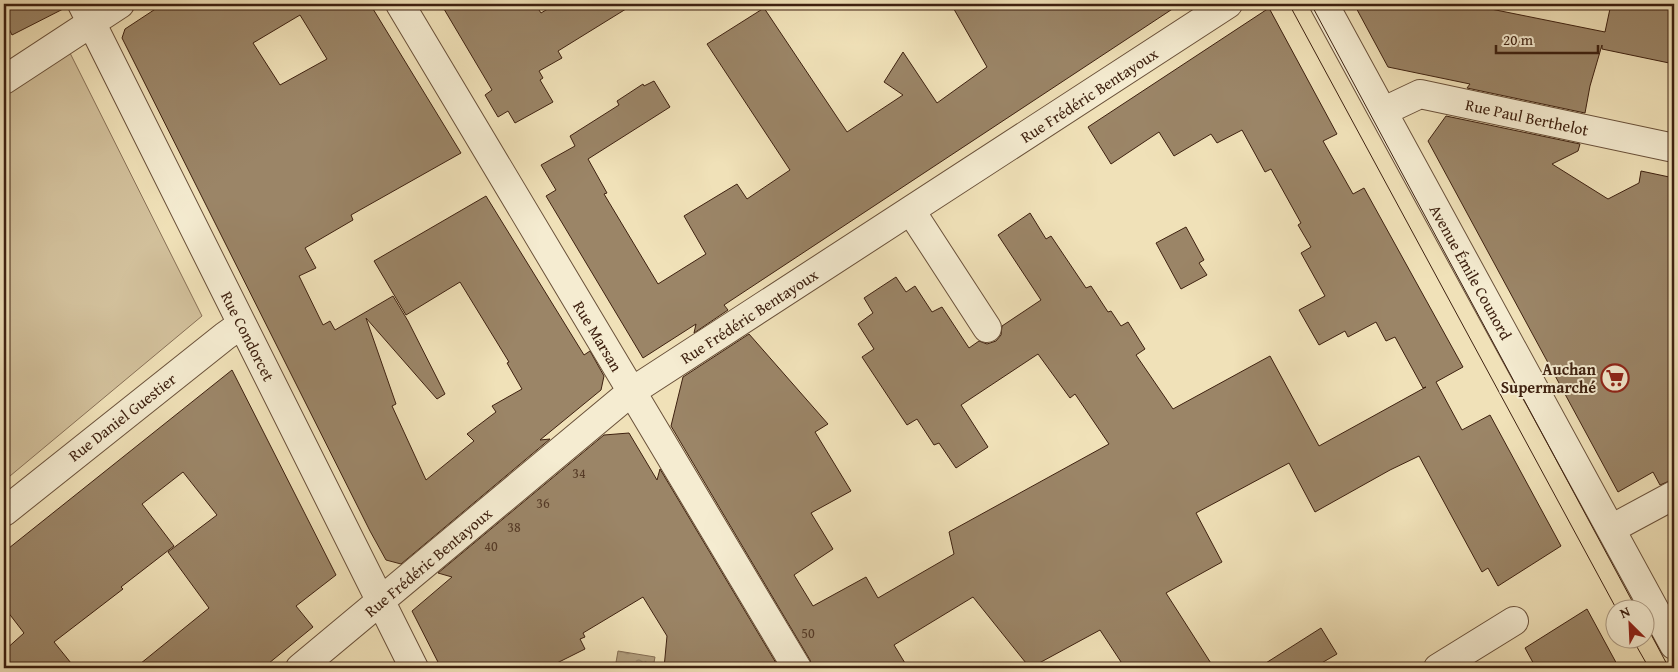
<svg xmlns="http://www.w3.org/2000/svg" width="1678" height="672" viewBox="0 0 1678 672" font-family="'Gentium Book Plus',serif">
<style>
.park{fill:#d2c09b;stroke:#887056}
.water{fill:url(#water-ripples);stroke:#846d53}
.building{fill:#9b8567;stroke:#3e2110;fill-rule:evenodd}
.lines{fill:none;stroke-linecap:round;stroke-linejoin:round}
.minor-casing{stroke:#6a513a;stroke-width:30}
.minor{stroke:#f5ecd1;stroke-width:28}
.tram{stroke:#3e2110;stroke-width:1}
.labels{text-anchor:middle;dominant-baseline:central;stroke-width:4;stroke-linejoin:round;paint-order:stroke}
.number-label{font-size:14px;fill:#553a26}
.street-label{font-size:16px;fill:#3e2110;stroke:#f5ecd1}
.poi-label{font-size:16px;font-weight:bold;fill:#3e2110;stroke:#f5ecd1;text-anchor:end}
</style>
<defs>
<pattern id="water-ripples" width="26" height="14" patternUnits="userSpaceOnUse" patternTransform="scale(1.25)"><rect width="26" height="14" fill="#b3a07f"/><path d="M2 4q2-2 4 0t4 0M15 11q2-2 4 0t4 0" fill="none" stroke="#938267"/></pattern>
</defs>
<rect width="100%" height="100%" fill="#f0e1b8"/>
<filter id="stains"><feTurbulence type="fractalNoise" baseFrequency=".004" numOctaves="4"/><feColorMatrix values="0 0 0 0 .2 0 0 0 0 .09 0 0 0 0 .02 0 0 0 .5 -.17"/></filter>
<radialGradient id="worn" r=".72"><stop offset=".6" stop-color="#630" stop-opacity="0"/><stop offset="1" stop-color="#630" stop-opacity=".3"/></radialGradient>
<path class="park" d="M69,51L202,316L4,481V95Z"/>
<path class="water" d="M618,651L655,657L653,668H615Z"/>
<path class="building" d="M4,4H66L67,7L12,35L4,19Z
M163,4H370L461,153L351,215L353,220L305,248L316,268L299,276L323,325L330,321L335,330L393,296L408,321L445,394L437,399L366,318L396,404L392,406L426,480L474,441L467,434L496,412L492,406L522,389L507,363L509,362L460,282L406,315L374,261L486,196L584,355L590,351L604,376L601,390L540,440L550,439L401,564L386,560L370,531L122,38L125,29ZM300,15L327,59L280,85L253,43Z
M441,4H535L541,13L556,4H634L558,51L562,58L539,71L543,78L540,80L553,102L515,123L508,111L498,117L485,95L492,90Z
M951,4H1180L724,305L728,310L694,333L696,324L643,358L546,196L556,190L541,165L575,146L570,136L619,105L617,101L643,84L644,86L654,81L670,107L588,159L607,193L604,194L658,284L706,254L684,216L737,184L747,199L790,170L707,44L764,8L847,132L903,95L884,82L903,52L937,103L987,67Z
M1354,4H1466L1605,32L1611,4H1674V64L1602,49V45L1590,86L1585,113L1467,88L1470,84L1388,67Z
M1269,8L1337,134L1323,141L1353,194L1364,188L1463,367L1436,382L1462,430L1490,415L1561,546L1498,586L1488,568L1482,572L1419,456L1390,470L1315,512L1289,463L1196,513L1222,562L1166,593L1214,668H1125L1100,630L1030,668L973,597L894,645L908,668H813L810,660L671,426L683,377L749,334L828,424L815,432L851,491L811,513L833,549L794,575L813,606L866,577L878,598L954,554L949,532L1109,444L1075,394L1070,398L1038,354L961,405L988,447L956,468L939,443L934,445L917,419L907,425L862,357L874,349L858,324L873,313L864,298L896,277L906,292L915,286L932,312L942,307L969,348L979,341L987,344L996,341L1001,335L1002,326L1041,300L998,235L1030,213L1046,239L1051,236L1086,288L1091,286L1108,312L1111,311L1121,326L1128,322L1145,349L1136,355L1173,409L1270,356L1319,446L1426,387L1423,388L1395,337L1386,341L1376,322L1348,337L1345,331L1319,345L1299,310L1325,296L1301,253L1311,247L1298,225L1301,223L1271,169L1265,172L1242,130L1217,143L1211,134L1174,156L1159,132L1111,164L1088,127Z
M1446,116L1580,144L1578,151L1552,164L1608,199L1639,183L1641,171L1674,178V479L1660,485L1653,472L1618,492L1428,141Z
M1186,227L1204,260L1199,263L1207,275L1181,289L1156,243Z
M232,370L336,575L296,606L313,627L263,668H135L209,608L168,552L217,515L183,472L142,504L174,546L121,587L123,589L54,642L75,668H4V651L24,633L4,607V552Z
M629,433L657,480L660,469L779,668H664L667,636L643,597L583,633L585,637L580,639L585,649L547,668H441L412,611L452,577L438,573L604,435Z
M1587,609L1619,668H1536L1525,648Z
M1321,628L1337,654L1313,668H1258Z"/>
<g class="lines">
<g class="minor-casing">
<path id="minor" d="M82,4L414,668
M400,4L797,668
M1324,4L1674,645
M4,80L120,4
M1384,111L1420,94L1674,148
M911,211L987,328
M4,512L225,336L242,324
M1611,529L1674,495
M300,668L631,392L1228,4
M1438,668L1514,621"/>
</g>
<use href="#minor" class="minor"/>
<path class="tram" d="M1289,4L1617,610
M1311,4L1637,610
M1646,625L1669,668
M1633,640L1649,668"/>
</g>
<defs>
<g id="supermarket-ring" transform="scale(1.4375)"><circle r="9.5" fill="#f5ecd1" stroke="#8f2418" stroke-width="1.5"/><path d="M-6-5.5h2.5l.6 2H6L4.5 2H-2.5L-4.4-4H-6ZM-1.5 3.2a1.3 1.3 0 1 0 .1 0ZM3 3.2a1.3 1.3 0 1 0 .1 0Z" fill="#8f2418"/></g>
</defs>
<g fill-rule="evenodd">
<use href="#supermarket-ring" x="1615" y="378"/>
</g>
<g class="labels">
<g class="number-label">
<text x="579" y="473">34</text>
<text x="543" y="503">36</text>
<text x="514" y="527">38</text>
<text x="491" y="546">40</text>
<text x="808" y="633">50</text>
</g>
<g class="street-label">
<text transform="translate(1089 95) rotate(-33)">Rue Frédéric Bentayoux</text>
<text transform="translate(1527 117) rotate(12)">Rue Paul Berthelot</text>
<text transform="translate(1471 272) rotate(61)">Avenue Émile Counord</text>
<text transform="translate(749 316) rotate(-33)">Rue Frédéric Bentayoux</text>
<text transform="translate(248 336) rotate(63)">Rue Condorcet</text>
<text transform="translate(598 336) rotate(59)">Rue Marsan</text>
<text transform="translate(122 417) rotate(-38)">Rue Daniel Guestier</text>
<text transform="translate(428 562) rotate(-40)">Rue Frédéric Bentayoux</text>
</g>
<g class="poi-label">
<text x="1596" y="369">Auchan<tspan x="1596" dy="18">Supermarché</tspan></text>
</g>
</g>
<rect width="1678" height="672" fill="none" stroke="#f0e1b8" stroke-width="20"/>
<rect x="5" y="5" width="1668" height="662" fill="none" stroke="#3e2110" stroke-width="2.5"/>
<rect x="10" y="10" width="1658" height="652" fill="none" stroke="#3e2110"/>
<g transform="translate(1630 624) rotate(336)"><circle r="24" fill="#f5ecd1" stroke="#ac9b84"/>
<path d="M0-4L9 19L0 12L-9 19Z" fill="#8f2418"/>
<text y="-8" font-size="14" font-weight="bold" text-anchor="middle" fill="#3e2110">N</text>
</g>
<path d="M1496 45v8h102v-8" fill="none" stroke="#3e2110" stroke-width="2.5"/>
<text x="1503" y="45" font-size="15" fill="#3e2110" stroke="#f5ecd1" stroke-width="4" paint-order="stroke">20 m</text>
<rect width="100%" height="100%" filter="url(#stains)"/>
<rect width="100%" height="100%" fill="url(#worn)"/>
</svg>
